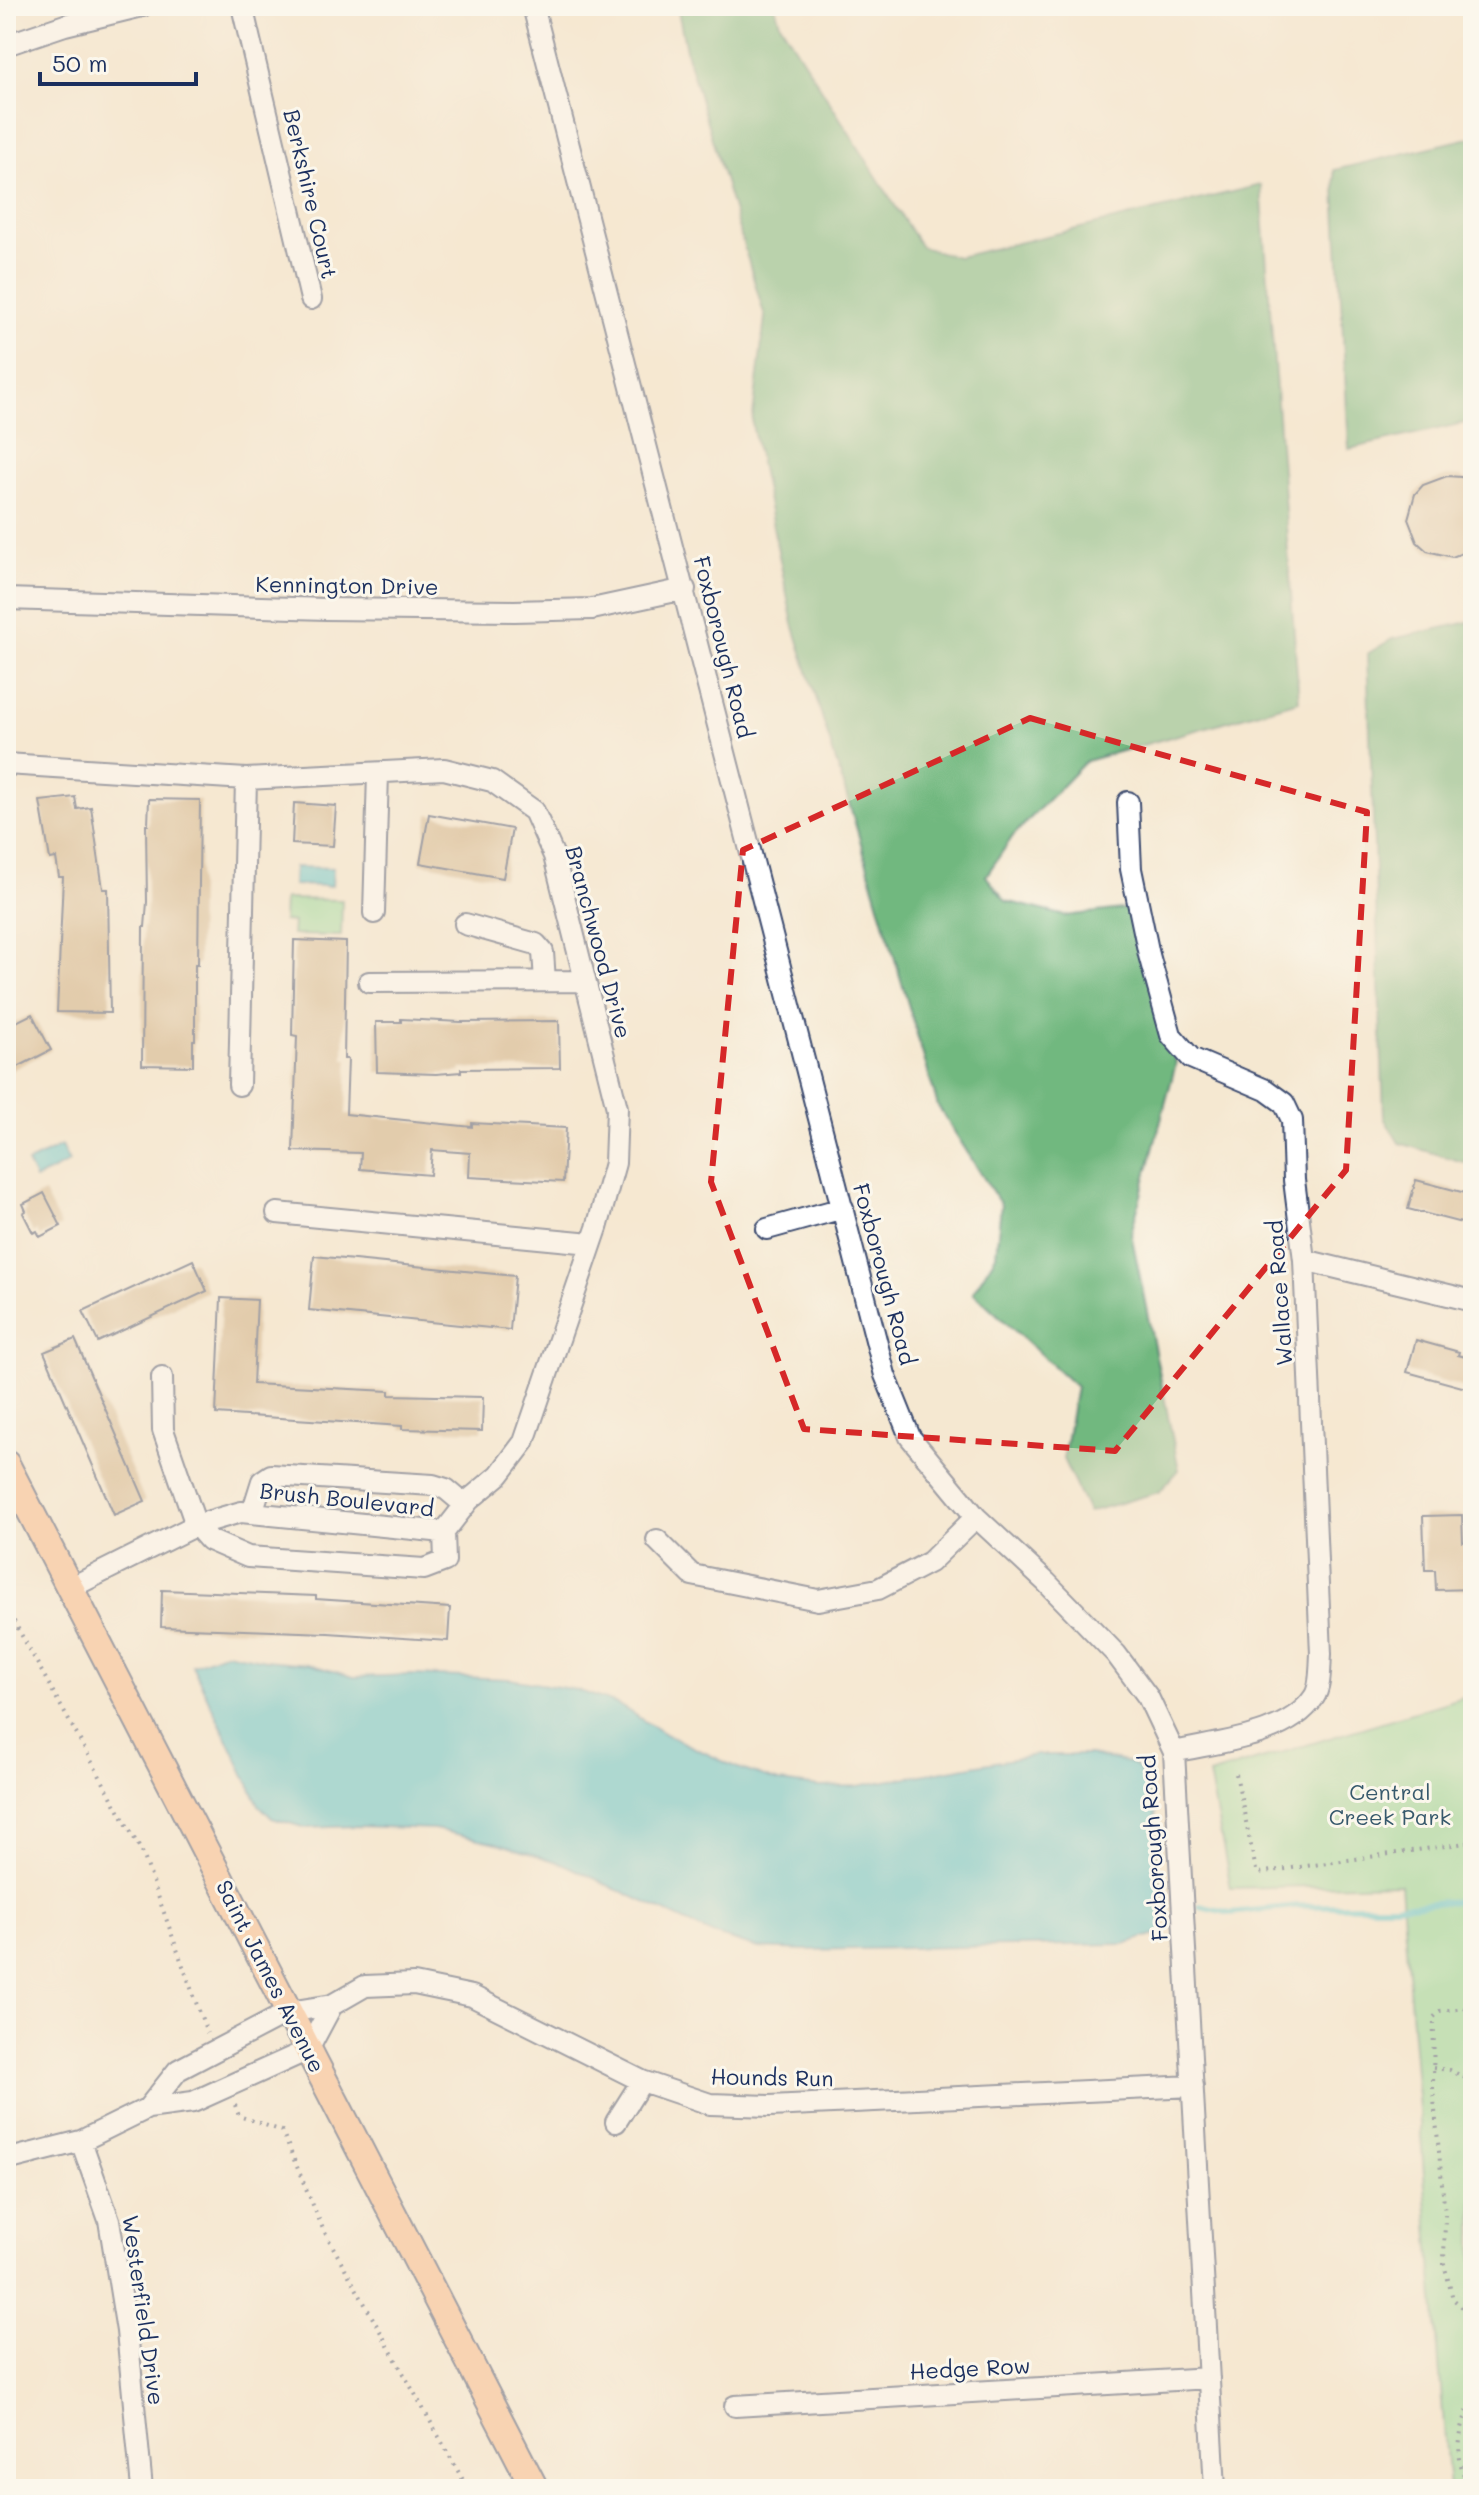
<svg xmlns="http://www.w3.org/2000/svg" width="1479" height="2495" viewBox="0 0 1479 2495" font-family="Mali,sans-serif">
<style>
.green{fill:#8cd896;stroke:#54847a;stroke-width:2}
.forest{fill:#71b87f;stroke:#46746e;stroke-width:2}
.water{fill:#58c5ce;stroke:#3a7a96;stroke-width:2}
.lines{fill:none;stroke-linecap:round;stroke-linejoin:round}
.stream{stroke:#58c5ce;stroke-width:6}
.building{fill:#cbaa7e}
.minor-casing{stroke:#3c4b6f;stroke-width:24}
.major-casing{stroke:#3c4b6f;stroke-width:30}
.path{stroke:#3c4b6f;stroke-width:4;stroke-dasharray:2 6;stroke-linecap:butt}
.minor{stroke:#fff;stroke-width:20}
.major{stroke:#fbbb8d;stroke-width:26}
.marked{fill:none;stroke:#d62828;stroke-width:6;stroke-dasharray:16 10;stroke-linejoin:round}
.labels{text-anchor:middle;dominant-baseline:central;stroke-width:6;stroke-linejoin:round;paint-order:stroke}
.street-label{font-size:22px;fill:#1b2f5e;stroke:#fbf7ec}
.park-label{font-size:22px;fill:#37596c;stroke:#fbf7ec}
</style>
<rect width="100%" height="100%" fill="#fbf7ec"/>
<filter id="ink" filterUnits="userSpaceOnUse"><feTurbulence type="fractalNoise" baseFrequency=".0125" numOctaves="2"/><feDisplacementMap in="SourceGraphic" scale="16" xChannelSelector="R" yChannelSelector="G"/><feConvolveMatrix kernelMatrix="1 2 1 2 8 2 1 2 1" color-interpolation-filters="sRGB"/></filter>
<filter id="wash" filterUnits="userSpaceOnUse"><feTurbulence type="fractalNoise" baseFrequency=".006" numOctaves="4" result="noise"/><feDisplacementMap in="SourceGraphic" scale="32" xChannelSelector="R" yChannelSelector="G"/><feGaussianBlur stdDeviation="1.8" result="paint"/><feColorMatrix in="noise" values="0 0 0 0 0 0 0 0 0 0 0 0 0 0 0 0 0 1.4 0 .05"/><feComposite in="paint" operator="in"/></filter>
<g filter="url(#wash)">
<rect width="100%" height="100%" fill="#f5e8d1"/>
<path class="green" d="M284,899L342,900L341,936L292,935L293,922L283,921Z
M1473,1694V2489H1449L1401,1884L1231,1888L1209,1775Z"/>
<path class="forest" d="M677,6H775L780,23L921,247L958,257L1261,185L1299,701L1086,761L1013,836L986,876L1006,901L1066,916L1129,908L1176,1063L1131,1233L1179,1470L1159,1492L1088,1512L1063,1459L1076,1387L973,1292L996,1255L1001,1205L938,1106L853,816L793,624L752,424L765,317L687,55Z
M1473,137V421L1349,449L1334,170Z
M1473,621V1165L1399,1143L1384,1118L1367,654L1392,639Z"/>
<path class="water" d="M294,867L333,868L332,886L293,885Z
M61,1146L69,1162L35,1179L27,1163Z
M226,1652L266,1660L308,1664L354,1677L413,1675L510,1679L577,1690L617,1704L665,1734L735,1767L779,1782L821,1787L857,1786L1036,1755H1090L1130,1763L1139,1769L1155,1809L1157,1858L1164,1919L1160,1933L1124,1944L804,1950L758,1948L712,1934L564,1864L497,1843L434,1829L358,1826L306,1828L272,1818L259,1805L192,1665Z"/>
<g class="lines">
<path class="stream" d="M1200,1906L1230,1913L1297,1906H1395L1473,1900"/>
</g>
<g id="blocks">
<path class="building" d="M1447,476L1461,477L1473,483V549L1452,557L1427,551L1417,542L1408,519L1415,494L1423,485Z
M75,797L77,809L91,807L103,889H108L110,1013L57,1012L63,877H59L56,858L50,859L40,801Z
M149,799L200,800L198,964H195V1040H193V1066L142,1065L143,927H145L147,902L146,825H148Z
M294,803L336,806L333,846L292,844Z
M429,814L512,829L503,878L420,863Z
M294,940L346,942L344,1059H348L346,1114L472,1127V1123L566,1128L563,1182L469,1177L470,1153L432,1150L430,1175L360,1169L361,1153L293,1151L297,1036L292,1035Z
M32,1014L51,1050L6,1073V1027Z
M401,1019L461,1022L559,1021L560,1068L461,1069V1072L436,1074L377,1072L376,1022H401Z
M1416,1180L1473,1195V1226L1408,1209Z
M44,1193L61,1226L40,1237L37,1231L33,1233L23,1213L26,1211L23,1204Z
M314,1256L515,1276L510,1330L309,1310Z
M193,1260L207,1291L98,1342L83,1311Z
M221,1298L257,1300L253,1384L389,1391V1395L483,1397L482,1431L402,1429V1426L216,1414Z
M75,1339L145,1501L114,1515L44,1352Z
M1416,1340L1459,1352L1458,1355L1473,1359V1390L1407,1372Z
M1462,1515L1463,1542L1472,1541L1473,1589L1436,1590L1435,1570H1425L1423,1516Z
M162,1590L316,1596V1599L450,1608L448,1641L328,1633L161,1627Z"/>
</g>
</g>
<g filter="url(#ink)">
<use href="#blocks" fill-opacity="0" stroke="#3c4b6f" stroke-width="2"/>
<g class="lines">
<g class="minor-casing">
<path id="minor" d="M242,6L311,299
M533,6L885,1375L910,1437L976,1517L1046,1582L1116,1654L1148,1697L1174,1752L1215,2489
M6,45L65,25L142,6
M6,599L326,609L514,611L592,609L685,589
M6,764L246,779L444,769L492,781L534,811L554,856L617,1108L615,1163L597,1228L524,1442L499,1475L469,1500L444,1532
M1128,802L1131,869L1149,955L1171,1035L1191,1058L1266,1090L1284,1103L1292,1120L1294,1180L1304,1260L1321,1654C1320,1667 1321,1687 1314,1697C1288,1737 1217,1742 1174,1752
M374,913L378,773
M465,924L536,944L543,952L545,981
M369,982L585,981
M239,1085L246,779
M277,1213L591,1243
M767,1229L843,1208
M1304,1260L1473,1301
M162,1377L163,1430L196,1525L209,1540L248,1557L424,1569L445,1561L444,1532
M252,1513L262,1481L271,1475L433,1485L446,1489L465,1505
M657,1540L692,1575L818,1600L878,1589L930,1562L976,1517
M70,1588L196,1525L241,1512L444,1532
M148,2108L178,2070L289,2012L332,2005L365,1986L414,1984L472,1996L642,2081L710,2104L770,2106L1193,2086
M616,2122L642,2081
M81,2141L109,2220L127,2331L142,2489
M6,2160L81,2141L148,2108L193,2102L308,2050L332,2005
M735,2406L1209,2378"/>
</g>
<g class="major-casing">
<path id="major" d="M6,1464L535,2489"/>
</g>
<path class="path" d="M6,1607L143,1854L207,2033
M1236,1774L1256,1870L1258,1873L1473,1842
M1473,1985L1465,2008L1440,2011L1434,2017L1433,2089L1445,2215L1444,2264L1453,2299L1473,2316
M1433,2068L1450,2070L1473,2082
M235,2105L239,2116L282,2131L323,2229L468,2489
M1471,2489C1452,2460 1459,2427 1473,2398"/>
<use href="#minor" class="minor"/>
<use href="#major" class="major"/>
</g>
</g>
<path d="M0 0H1479V2495H0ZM1030,718L1367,812L1346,1170L1115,1451L804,1429L711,1182L743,850Z" fill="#f5e8d1" fill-opacity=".55" fill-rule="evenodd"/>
<path class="marked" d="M1030,718L1367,812L1346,1170L1115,1451L804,1429L711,1182L743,850Z"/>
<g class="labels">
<g class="street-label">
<text transform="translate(311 194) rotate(77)">Berkshire Court</text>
<text transform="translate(347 585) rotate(1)">Kennington Drive</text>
<text transform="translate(724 647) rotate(76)">Foxborough Road</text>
<text transform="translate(599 942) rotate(75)">Branchwood Drive</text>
<text transform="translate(885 1274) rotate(75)">Foxborough Road</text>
<text transform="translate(1279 1293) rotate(-94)">Wallace Road</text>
<text transform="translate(347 1499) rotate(6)">Brush Boulevard</text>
<text transform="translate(1153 1848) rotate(-94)">Foxborough Road</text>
<text transform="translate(271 1976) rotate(63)">Saint James Avenue</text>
<text transform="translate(772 2077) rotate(1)">Hounds Run</text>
<text transform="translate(144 2310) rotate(82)">Westerfield Drive</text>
<text transform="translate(970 2368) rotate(-3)">Hedge Row</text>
</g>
<g class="park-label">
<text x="1390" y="1791">Central<tspan x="1390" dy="25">Creek Park</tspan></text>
</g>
</g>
<rect width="1479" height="2495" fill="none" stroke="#fbf7ec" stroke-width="32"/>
<path d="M40 72v12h156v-12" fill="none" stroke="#1b2f5e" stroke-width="4"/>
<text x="52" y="72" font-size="24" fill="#1b2f5e" stroke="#fbf7ec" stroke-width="6" paint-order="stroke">50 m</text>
</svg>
